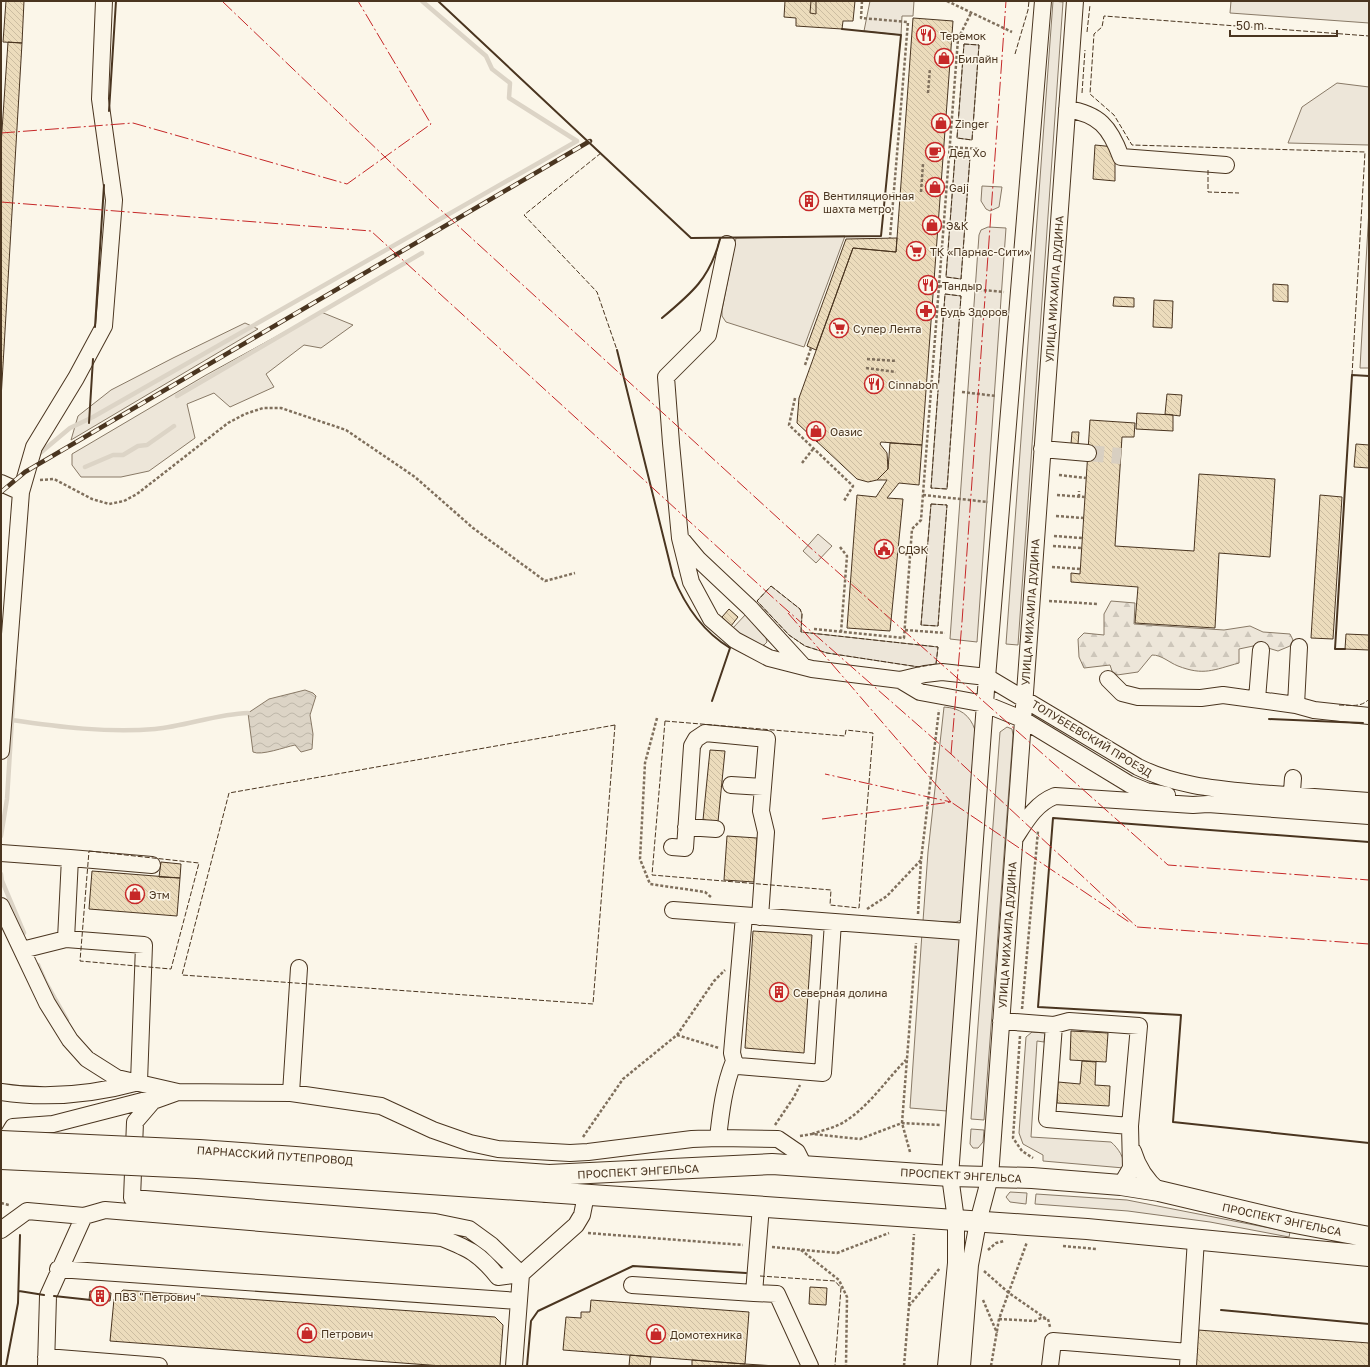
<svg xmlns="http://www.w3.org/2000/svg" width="1370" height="1367" viewBox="0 0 1370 1367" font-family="'Golos Text',sans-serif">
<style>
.grass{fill:#ede6d9;stroke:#887966}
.forest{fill:url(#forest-firs);stroke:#887966}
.water{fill:url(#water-waves);stroke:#887966}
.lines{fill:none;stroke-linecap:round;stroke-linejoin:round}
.stream{stroke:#dcd4c6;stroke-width:4.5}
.building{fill:url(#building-back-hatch);stroke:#4a3520}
.minor-tunnel{stroke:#d8cfc1;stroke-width:16;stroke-dasharray:16 8;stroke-linecap:butt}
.minor-casing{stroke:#4a3520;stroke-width:18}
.major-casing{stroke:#4a3520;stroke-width:22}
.path{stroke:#7f6f5c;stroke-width:2.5;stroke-dasharray:3 2;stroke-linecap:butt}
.minor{stroke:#fbf6e9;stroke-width:16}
.major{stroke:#fbf6e9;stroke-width:20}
.rail-casing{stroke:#4a3520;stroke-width:4.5}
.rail{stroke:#fbf6e9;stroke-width:3;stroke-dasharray:9;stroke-linecap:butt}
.major-bridge-casing{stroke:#4a3520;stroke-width:22;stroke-linecap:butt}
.major-bridge{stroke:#fbf6e9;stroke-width:20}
.fence{stroke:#4a3520;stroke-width:1;stroke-dasharray:5 2;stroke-linecap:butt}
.wall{stroke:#4a3520;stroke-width:2}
.power{stroke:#c62828;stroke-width:1;stroke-dasharray:14 3 2 3;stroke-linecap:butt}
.labels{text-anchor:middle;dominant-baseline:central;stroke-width:3;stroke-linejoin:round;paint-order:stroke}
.poi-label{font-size:11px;fill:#4a3520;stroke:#fbf6e9;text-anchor:start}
.street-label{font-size:11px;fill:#4a3520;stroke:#fbf6e9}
</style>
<defs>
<pattern id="forest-firs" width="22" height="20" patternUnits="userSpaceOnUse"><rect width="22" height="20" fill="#ede6d9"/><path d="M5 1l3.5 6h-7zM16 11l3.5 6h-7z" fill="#cdc6ba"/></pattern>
<pattern id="water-waves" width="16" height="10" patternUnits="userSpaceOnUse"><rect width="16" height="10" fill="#dcd4c6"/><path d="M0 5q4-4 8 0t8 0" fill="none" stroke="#beb7aa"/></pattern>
<pattern id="building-back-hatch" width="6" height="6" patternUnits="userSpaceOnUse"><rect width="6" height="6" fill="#ecdcbc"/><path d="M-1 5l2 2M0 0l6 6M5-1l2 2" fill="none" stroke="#ccbda1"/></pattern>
</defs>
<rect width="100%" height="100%" fill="#fbf6e9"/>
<path class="grass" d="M870,1H914L913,16H902L901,35L864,31Z
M1053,1L1063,2L1018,645L1006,644Z
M1231,1H1369V23L1230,13Z
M964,44L979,45L972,140L957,138Z
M1337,83L1369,87V145L1288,143L1302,107Z
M955,156L970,157L961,279L946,277Z
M982,186L1002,187L999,207L990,211L986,209L981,201Z
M1369,209V368H1360Z
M988,227L1006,228L977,642L950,639L979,235L981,230Z
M845,236L804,347L726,322L722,316V310L736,238Z
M945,294L961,296L947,489L931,488Z
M321,312L353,325L321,348L304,345L266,374L274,387L230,407L214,393L187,404L195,438L149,471L121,477H81L72,465V454L206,375Z
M245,323L258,329L71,440L78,416L111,390L173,358Z
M931,504L947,505L938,626L921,625Z
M818,534L832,546L816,563L803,551Z
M771,586L800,609L802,614L801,632L938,647L936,664L919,667L827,653L805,646L789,635L757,601Z
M746,614L766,638L767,642L764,645L760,646L732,629Z
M944,707C960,708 970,715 975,730L961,920L956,922L923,921L928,852Z
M1007,727L1012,729L1013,735L984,1120L971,1119L1000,732Z
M922,933L960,939L947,1111L910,1108Z
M1032,1032L1045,1033L1044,1042L1037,1041L1031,1137L1111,1142C1118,1148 1125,1158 1124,1168L1043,1161V1155L1023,1144L1019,1133L1026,1037Z
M971,1129L984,1130L983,1142L978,1148H973L970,1144Z
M1010,1192L1027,1193L1026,1204L1010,1202L1006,1197Z
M1036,1194L1127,1200L1290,1232L1289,1237L1210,1222L1128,1211L1035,1204Z"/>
<path class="forest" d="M1111,601L1135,603L1134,624L1224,630L1250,626L1263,632L1290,634L1293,640L1290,646L1278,651L1258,645L1239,649V663C1213,670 1204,676 1178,666C1168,662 1162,655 1152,655L1138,672L1117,675L1112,671L1110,665L1084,668L1079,657L1078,639L1084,633L1104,635V614Z"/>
<path class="water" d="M305,690L313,693L316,696L310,715L313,734L312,749L301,752L295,745C285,747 261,756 253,752L248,713L269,699Z"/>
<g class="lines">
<path class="stream" d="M177,396L422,253
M39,454L70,428L93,417L577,141L509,98L510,83L492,69L486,56L422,1
M85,467L113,455H123L138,446L147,445L174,426
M12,720C59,727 108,733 155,729C186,726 217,714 248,713
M1,836L7,799L15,671
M1,874L2,881L24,933
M38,965L45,981L67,1020"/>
</g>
<path class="building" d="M6,1H24L22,43L3,42Z
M785,1H855L853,21H843L842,29L796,26V18L784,17Z
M811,1H816V14L810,13Z
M913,18L953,21L922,445L881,442L880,444L887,453L888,469L877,480L868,482L857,479L797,423L799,398L853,248L896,252Z
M8,42L22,43L1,399V145Z
M939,51L951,52L950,65L938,64Z
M1095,145L1115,147V181L1093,179Z
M802 202a7 7 0 1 1 14 0a7 7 0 1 1-14 0Z
M897,238L896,252L853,248L816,350L807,346L846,239Z
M1273,284L1288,285V302L1273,301Z
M1114,297L1134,298V307L1113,306Z
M1154,300L1173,301L1172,328L1153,327Z
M1167,394L1182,395L1180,416L1165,414Z
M1137,413L1173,415V431L1136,429Z
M1090,420L1135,423L1134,437H1122L1115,546L1194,551L1199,474L1275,479L1270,557L1219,553L1215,628L1135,623L1138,587L1071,582V573L1080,574Z
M811,425L822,426L821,438L817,442L810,435Z
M1072,432H1079L1078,444H1071Z
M890,443L922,445L919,485L899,483L887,498L903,499L890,631L847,628L857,495L876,497L887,480H877L888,469Z
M1356,444L1369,445V468L1354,467Z
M1320,495L1342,497L1333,639L1311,638Z
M729,609L738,617L731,626L722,617Z
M1346,634L1369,635V650L1345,649Z
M710,750L725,751L718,822L703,820Z
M727,836L757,838L754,882L724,880Z
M161,862L181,864L180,878L159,877Z
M92,871L180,878L177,916L89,909Z
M753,931L812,935L804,1053L745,1048Z
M1071,1031L1108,1033L1106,1062L1070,1060Z
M1082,1061L1096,1062L1095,1085L1110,1086L1109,1106L1057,1103L1058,1082L1080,1084Z
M810,1287L827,1288L826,1305L809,1304Z
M123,1290L495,1317L503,1325L500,1366H442L110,1341L114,1299Z
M90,1291L111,1293L110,1301L89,1300Z
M591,1300L749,1312L745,1364L563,1350L566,1317L581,1318V1312H590Z
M1198,1330L1369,1343V1366H1195Z
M630,1355L651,1357L650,1366H629Z
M692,1360L745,1364L776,1366H692Z"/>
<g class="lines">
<path class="minor-tunnel" d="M1088,453L1121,456"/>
<g class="minor-casing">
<path id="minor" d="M1067,109C1099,114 1110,127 1121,157L1226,165
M727,244L708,335L666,377L671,443L680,538L691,582L711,619L735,640L769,658L812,669L900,680L925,674L942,672L987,677L1138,767C1176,786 1217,789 1259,793C1296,796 1332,798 1369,801
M1042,449L1088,453
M1,483L21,492
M683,541L698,559L750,608L803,666
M1108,679L1122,693L1138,697L1201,698L1223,695L1296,705L1314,710L1369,716
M900,680L920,692L985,704L1022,719L1129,784L1146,791L1167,795
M1257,699L1261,650
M1296,705L1299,647
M1,751L21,492L34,447L76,378L104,326L114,200L100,99L104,1
M731,785L763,787
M1291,805L1293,778
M686,827L716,829
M1015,838C1026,821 1035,804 1055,796L1193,805L1208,804L1369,816
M672,847L685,848L692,746L696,739L705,733L767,739L761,811L766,832L760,917
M1,853L70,858L66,939L22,950
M70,858L152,865
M1,906L47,1003L70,1040L87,1059L117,1078L178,1092
M673,910L968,932
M744,916L732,1053L734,1061L738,1066L823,1073L833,922
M1001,1021L1054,1025L1069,1021L1139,1026L1130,1126L1131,1168L1121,1185
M1054,1025L1047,1119L1130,1126
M1,1092C46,1099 95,1094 139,1082L144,945L66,939
M291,1093L299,968
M718,1138C721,1111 724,1086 734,1061
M1,1147L13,1127L53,1124L158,1097
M1133,1151C1138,1168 1146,1180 1159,1191
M586,1195L582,1215L576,1225L521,1274L491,1245L469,1229L435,1222L132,1198L135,1122L153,1101L178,1092L291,1093L381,1106L433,1130L470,1143L498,1149L570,1153L588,1152L692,1139L718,1138L778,1139L797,1152L804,1166
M761,1206L754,1293L777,1294L810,1366
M1,1230L27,1211L84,1216L105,1210L442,1238C469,1249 479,1253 498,1277L521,1274L514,1366
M58,1269L519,1301
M632,1285L754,1293
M46,1357L159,1366
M46,1366L48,1296L84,1216
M946,1366L956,1263V1220L950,1176L986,690L1043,1
M962,1366L970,1265L978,1222L990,1177L1075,1
M1050,1366L1053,1341L1189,1352
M1188,1366L1196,1239"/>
</g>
<g class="major-casing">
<path id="major" d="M549,1175L772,1164L950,1176L1032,1178L1121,1185L1159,1191L1290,1222L1369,1237
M547,1192L1087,1229L1369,1256"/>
</g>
<path class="path" d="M862,1L861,18L908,22L890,238
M947,1L1012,32
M928,93L930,68
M950,147L979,149
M921,192L923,164
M939,286L1004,292
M867,359L897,361
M805,365L811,348
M866,368L896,372
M962,392L996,396
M795,398L789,425L853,486L844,501
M802,463L813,449
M1059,475L1086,478
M40,480L54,479L92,499L109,504L124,501L137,494L228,423L245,414L263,408H281L346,430L415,477L473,528L545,581L575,573
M923,495L988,502
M1057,495L1085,497
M1079,497V491
M1056,516L1083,518
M1054,536L1082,538
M1053,546L1081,548
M840,547L847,556L841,632
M1052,567L1080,569
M1049,601L1098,604
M814,629L904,638L912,529L921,520L958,39L971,13
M905,630L945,633
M657,718L645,763L640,859L650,884L705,892L712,898
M867,909L887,896L921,860
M918,914L921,860L939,710
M1022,1009L1038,831
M677,1035L719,1048
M1020,1036L1013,1138L1022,1151L1033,1158
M775,1125L794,1097L800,1085
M812,1134C823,1130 838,1127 847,1120C871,1104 886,1080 906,1060
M800,1136L812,1134L860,1139L902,1123L940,1125
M583,1137L623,1079L677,1035L714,981L725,970
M910,1152L902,1123L916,943
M1,1203L9,1205
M588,1233L743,1245
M1063,1246L1096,1249
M772,1247L837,1253L889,1233
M801,1250L839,1280L847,1297L846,1366
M988,1250L996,1243L1004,1241
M984,1271L1009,1293L1045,1318
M983,1300L997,1333
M909,1305L914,1234
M999,1319L1035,1321L1041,1318L1048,1319L1050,1327
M904,1366L909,1306L940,1268
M991,1366L999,1319L1027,1242"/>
<use href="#minor" class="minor"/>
<use href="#major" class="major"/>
<g class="rail-casing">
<path id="rail" d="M1,492L25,472L590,141"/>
</g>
<use href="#rail" class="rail"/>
<g class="major-bridge-casing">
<path id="major-bridge" d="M1,1141L199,1150L549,1175
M1,1159L197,1168L547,1192"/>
</g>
<use href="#major-bridge" class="major-bridge"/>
<path class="fence" d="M1087,32L1090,5
M964,44L979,45L972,140L957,138Z
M1015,54L1028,10L1029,1
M1082,93L1085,50
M601,153L524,215L597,292L617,350
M955,156L970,157L961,279L946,277Z
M1208,170V192L1239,193
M945,294L961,296L947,489L931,488Z
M1352,375L1365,152L1132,145L1114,115L1090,94L1094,34L1102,27L1104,16L1369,36
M931,504L947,505L938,626L921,625Z
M771,586L800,609L802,614L801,632L938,647L936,664L919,667L827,653L805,646L789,635L757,601Z
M1339,705C1350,705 1361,708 1369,699
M665,721L845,736L846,730L873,733L859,908L830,905L831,890L652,875Z
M615,725L593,1004L182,975L229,793Z
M89,851L199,863L171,969L80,961Z
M760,1276L835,1281L841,1288L835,1365"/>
<path class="wall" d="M438,1L691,238L881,236L901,35L842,29
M109,111L116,1
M662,318C692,293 710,278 720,239
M95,327L104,185
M617,350L673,576C685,606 702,631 730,648L712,701
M89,423L93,359
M1345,649H1335L1352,375L1369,376
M1269,719L1363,723
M1369,842L1053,818L1038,1007L1181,1015L1173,1122L1369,1143
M19,1291L44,1295
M54,1296L91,1300
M1221,1310L1369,1324
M6,1366L18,1303L20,1235
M527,1366L531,1321L538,1311L633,1266L746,1273"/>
<path class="power" d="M222,1L432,202L814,551L1168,865L1369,880
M1,133L133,123L347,184L431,124L358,1
M1,202L371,231L780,604L951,754L1137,927
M788,613L951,802L825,774
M951,754L962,622L1006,1
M822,819L951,802L1129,922
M1137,927L1369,944"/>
</g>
<defs>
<g id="restaurant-ring" transform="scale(1)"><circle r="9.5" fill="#fbf6e9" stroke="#c62828" stroke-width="1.5"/><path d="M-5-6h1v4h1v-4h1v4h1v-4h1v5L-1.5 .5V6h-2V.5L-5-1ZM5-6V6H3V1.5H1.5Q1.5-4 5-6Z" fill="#c62828"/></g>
<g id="shop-ring" transform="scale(1)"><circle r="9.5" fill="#fbf6e9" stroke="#c62828" stroke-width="1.5"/><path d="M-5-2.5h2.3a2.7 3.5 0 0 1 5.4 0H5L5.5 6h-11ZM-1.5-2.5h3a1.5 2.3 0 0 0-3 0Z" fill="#c62828"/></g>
<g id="cafe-ring" transform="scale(1)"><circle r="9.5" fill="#fbf6e9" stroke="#c62828" stroke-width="1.5"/><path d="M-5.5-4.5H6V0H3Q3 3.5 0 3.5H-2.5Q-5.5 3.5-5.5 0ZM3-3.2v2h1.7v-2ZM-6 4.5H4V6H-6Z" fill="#c62828"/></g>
<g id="building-ring" transform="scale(1)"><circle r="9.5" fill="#fbf6e9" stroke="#c62828" stroke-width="1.5"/><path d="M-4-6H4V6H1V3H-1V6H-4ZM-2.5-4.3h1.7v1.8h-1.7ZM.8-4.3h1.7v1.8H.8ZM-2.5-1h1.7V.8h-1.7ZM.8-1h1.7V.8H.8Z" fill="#c62828"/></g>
<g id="supermarket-ring" transform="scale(1)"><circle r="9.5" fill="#fbf6e9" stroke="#c62828" stroke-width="1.5"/><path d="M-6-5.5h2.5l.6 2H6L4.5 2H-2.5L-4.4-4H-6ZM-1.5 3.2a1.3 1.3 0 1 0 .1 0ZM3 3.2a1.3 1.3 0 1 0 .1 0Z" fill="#c62828"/></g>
<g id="pharmacy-ring" transform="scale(1)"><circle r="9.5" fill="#fbf6e9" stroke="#c62828" stroke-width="1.5"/><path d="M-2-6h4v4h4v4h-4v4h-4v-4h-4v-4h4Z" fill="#c62828"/></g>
<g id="civic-ring" transform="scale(1)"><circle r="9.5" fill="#fbf6e9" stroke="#c62828" stroke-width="1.5"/><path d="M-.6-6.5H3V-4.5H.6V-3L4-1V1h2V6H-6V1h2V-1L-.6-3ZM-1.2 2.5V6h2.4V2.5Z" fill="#c62828"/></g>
</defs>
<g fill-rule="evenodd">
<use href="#restaurant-ring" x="926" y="35"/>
<use href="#shop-ring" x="944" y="58"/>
<use href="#shop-ring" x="941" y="123"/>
<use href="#cafe-ring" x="935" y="152"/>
<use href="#shop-ring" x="935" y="187"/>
<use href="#building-ring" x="809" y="201"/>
<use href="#shop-ring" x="932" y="225"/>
<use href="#supermarket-ring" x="916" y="251"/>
<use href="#restaurant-ring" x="928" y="285"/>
<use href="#pharmacy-ring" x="926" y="311"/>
<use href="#supermarket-ring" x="839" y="328"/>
<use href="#restaurant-ring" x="874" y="384"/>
<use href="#shop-ring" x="816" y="431"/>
<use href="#civic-ring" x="884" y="549"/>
<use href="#shop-ring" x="135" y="894"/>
<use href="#building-ring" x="779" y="992"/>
<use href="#building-ring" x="100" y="1296"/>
<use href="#shop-ring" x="307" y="1333"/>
<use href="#shop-ring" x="656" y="1334"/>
</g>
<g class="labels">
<g class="poi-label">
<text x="940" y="35">Теремок</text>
<text x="958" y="58">Билайн</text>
<text x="955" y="123">Zinger</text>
<text x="949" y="152">Дед Хо</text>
<text x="949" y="187">Gaji</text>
<text x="823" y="195">Вентиляционная<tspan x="823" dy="13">шахта метро</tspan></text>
<text x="946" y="225">Э&amp;К</text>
<text x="930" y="251">ТК «Парнас-Сити»</text>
<text x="942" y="285">Тандыр</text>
<text x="940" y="311">Будь Здоров</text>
<text x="853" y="328">Супер Лента</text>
<text x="888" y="384">Cinnabon</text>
<text x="830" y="431">Оазис</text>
<text x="898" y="549">СДЭК</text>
<text x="149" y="894">Этм</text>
<text x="793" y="992">Северная долина</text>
<text x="114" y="1296">ПВЗ "Петрович"</text>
<text x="321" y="1333">Петрович</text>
<text x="670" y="1334">Домотехника</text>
</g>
<g class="street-label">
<text transform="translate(1054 289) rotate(-86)">УЛИЦА МИХАИЛА ДУДИНА</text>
<text transform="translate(1030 612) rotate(-86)">УЛИЦА МИХАИЛА ДУДИНА</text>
<text transform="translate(1092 738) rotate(31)">ТОЛУБЕЕВСКИЙ ПРОЕЗД</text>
<text transform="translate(1007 935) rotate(-86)">УЛИЦА МИХАИЛА ДУДИНА</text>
<text transform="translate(275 1155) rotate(4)">ПАРНАССКИЙ ПУТЕПРОВОД</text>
<text transform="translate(638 1171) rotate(-3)">ПРОСПЕКТ ЭНГЕЛЬСА</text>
<text transform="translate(961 1175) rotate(3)">ПРОСПЕКТ ЭНГЕЛЬСА</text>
<text transform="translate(1282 1219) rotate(12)">ПРОСПЕКТ ЭНГЕЛЬСА</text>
</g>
</g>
<rect width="1370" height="1367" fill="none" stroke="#4a3520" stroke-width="4"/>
<path d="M1230 30v6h107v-6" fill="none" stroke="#4a3520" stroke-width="2"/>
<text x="1236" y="30" font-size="12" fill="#4a3520" stroke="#fbf6e9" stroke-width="3" paint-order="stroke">50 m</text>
</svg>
